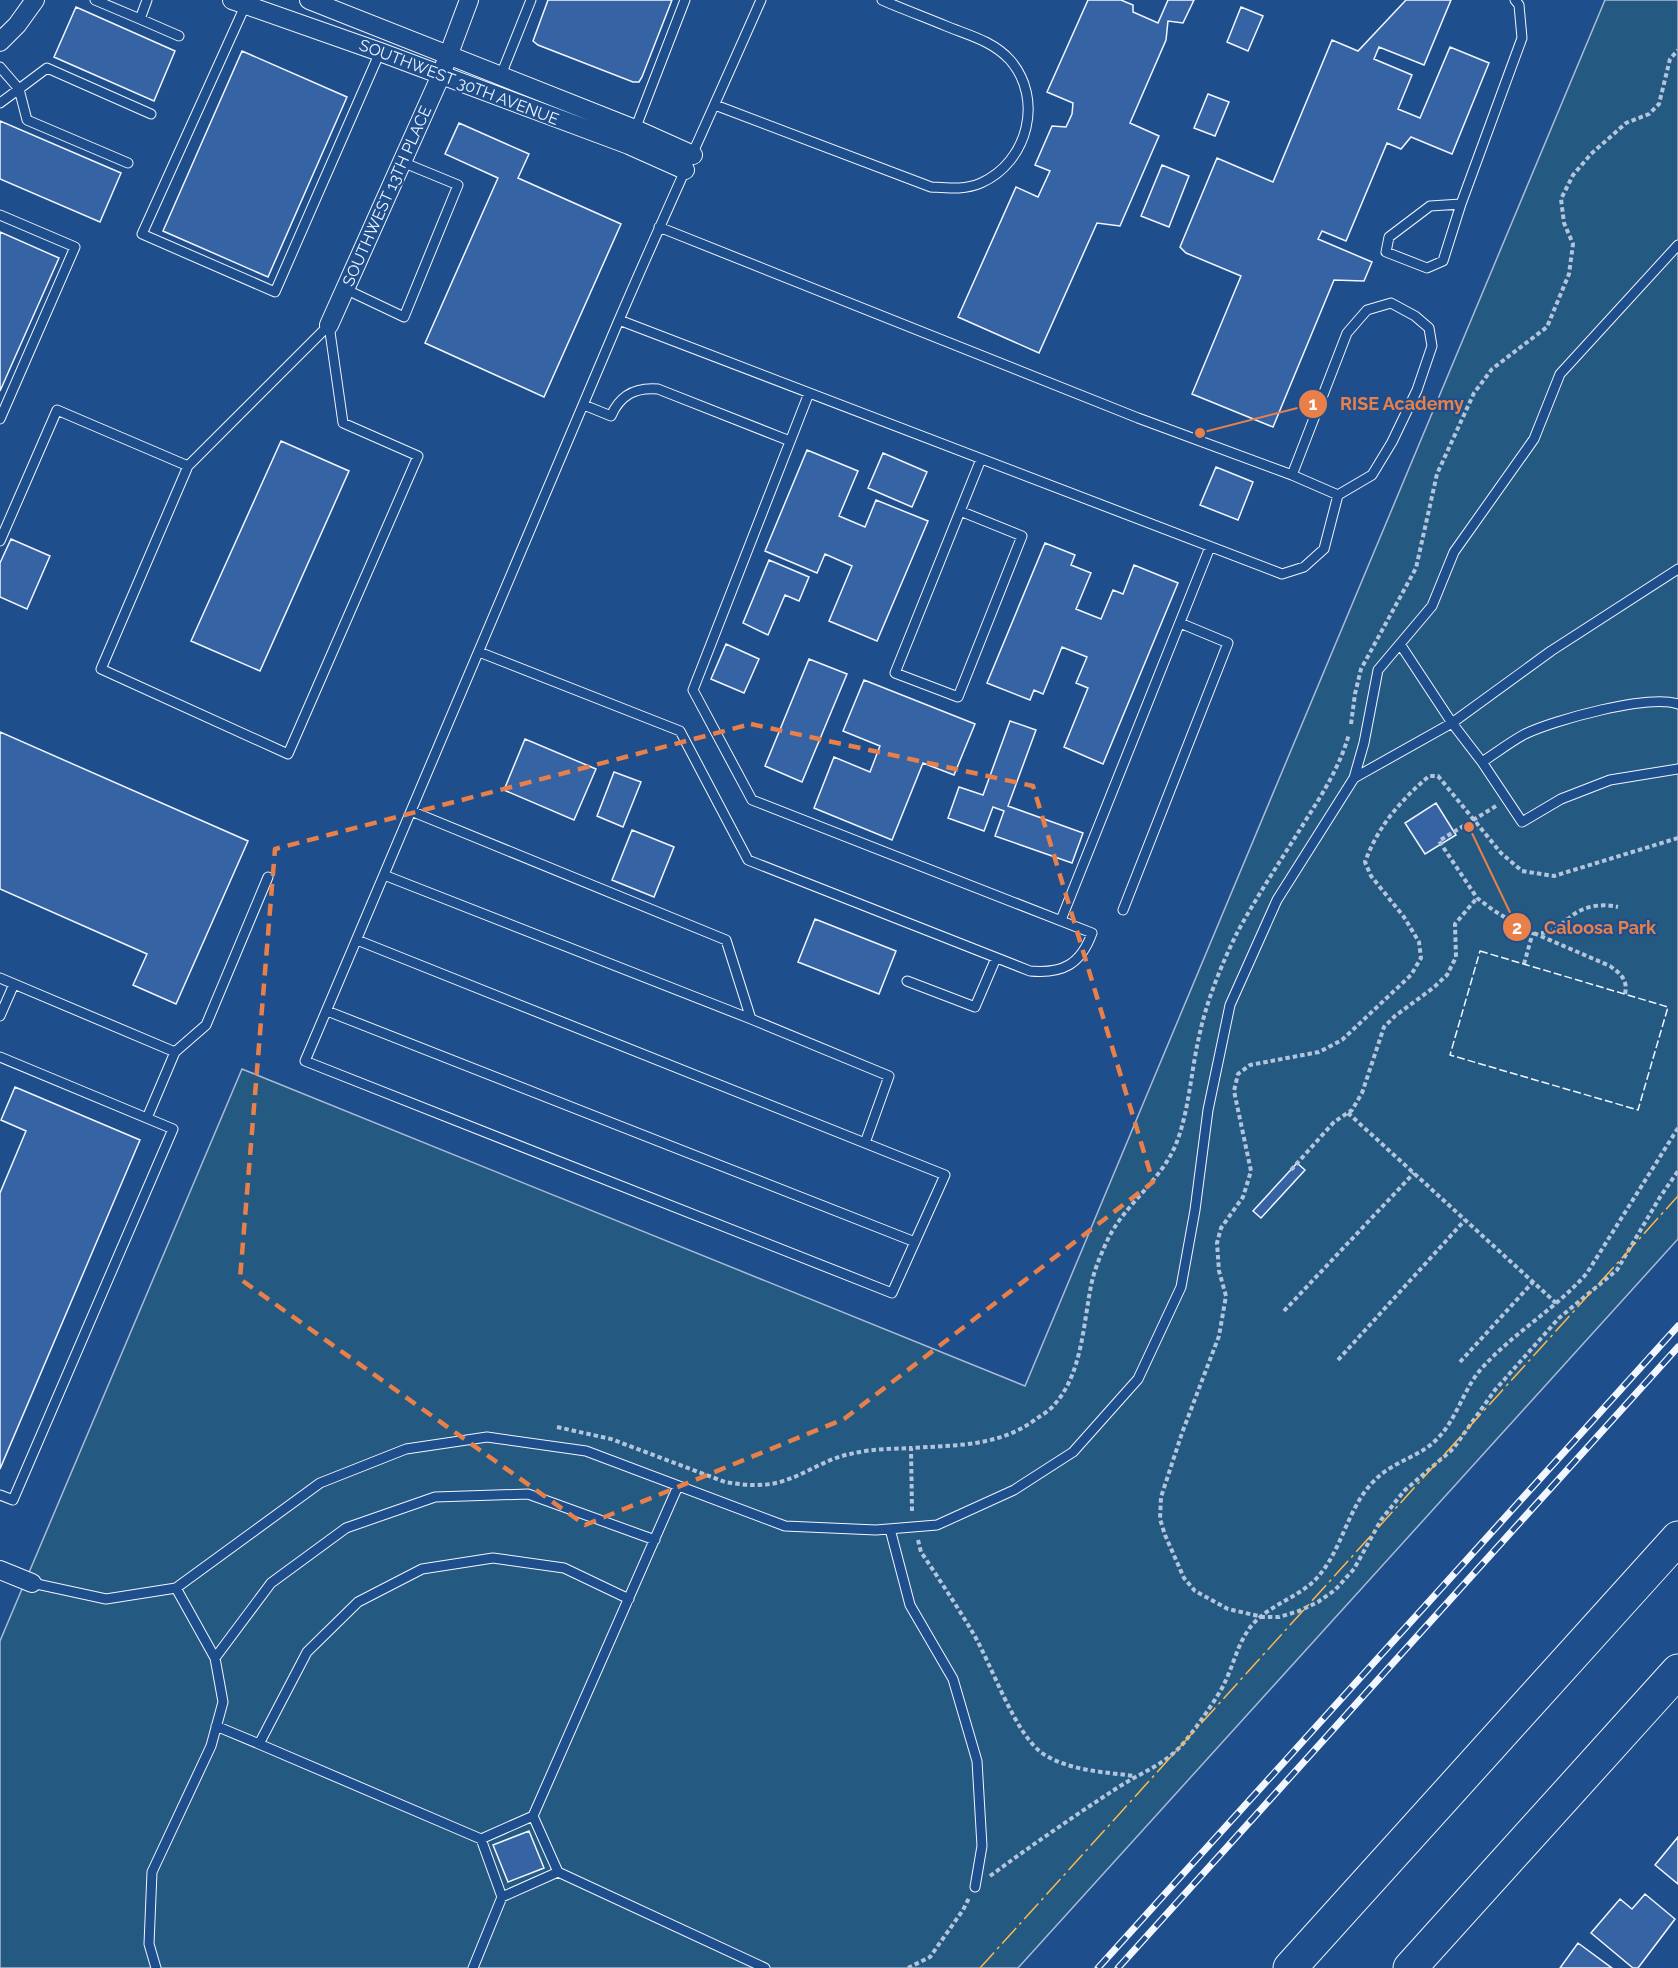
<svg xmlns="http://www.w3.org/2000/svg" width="1678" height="1968" viewBox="0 0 1678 1968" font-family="Raleway,sans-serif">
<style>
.green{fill:#245a82;stroke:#a8bbd7;stroke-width:1.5}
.building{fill:#3563a3;stroke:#f2f6ff;stroke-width:1.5}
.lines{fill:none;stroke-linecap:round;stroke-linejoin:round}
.service-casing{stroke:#f2f6ff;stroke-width:11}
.minor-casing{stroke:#f2f6ff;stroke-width:20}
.motorway-casing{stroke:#f2f6ff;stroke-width:35}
.path{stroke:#b3c4dc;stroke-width:4;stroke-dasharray:4.5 3;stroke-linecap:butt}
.service{stroke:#1f4e8c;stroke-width:9}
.minor{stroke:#1f4e8c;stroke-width:18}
.motorway{stroke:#1f4e8c;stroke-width:33}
.rail-casing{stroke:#f2f6ff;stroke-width:7}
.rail{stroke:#1f4e8c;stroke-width:4.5;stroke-dasharray:14;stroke-linecap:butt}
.fence{stroke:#f2f6ff;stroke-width:1.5;stroke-dasharray:8 3;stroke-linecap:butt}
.power{stroke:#ffb74d;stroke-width:1.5;stroke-dasharray:21 4.5 3 4.5;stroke-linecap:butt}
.marked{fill:none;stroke:#ea8049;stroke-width:4.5;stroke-dasharray:12 8;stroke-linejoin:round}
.labels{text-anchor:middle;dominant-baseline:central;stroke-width:4.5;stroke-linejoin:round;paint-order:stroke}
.street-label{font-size:16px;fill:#f2f6ff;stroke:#1f4e8c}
.leader{fill:none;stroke:#ea8049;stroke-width:2}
.callout-dot{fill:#ea8049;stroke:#1f4e8c;stroke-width:2}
.mark-label{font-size:18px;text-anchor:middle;font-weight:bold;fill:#fff}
.callout-label{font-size:18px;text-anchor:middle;font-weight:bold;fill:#ea8049;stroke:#1f4e8c;stroke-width:4.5;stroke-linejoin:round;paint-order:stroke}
</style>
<rect width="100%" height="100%" fill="#1f4e8c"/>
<path class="green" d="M1605,0H1678V1239L1018,1968H0V1641L242,1069L1025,1386Z"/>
<path class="building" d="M548,0H672L642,77L639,82H633L538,45L533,41Z
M1088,0H1121L1133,5V12L1158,23L1168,0H1194L1183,23L1168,21L1166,40L1130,123L1159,136L1120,226L1097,223L1039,353L958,317L1016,187L1038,197L1050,171L1035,165L1052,126L1066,127L1072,114L1073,103L1047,92Z
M1406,0H1451L1424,65L1379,47L1374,59L1412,75L1398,109L1420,118L1450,47L1489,63L1452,154L1411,137L1401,149L1387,143L1346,241L1322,231L1318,239L1372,262L1364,281L1334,280L1273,427L1192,394L1241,276L1186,253L1180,247L1217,158L1273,182L1332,40L1358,51Z
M76,7L175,51L154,101L54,57Z
M1241,7L1263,16L1248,51L1227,42Z
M242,51L347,97L268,277L163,231Z
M1208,94L1229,102L1215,136L1194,128Z
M0,121L121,173L100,222L0,179Z
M459,123L529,154L518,178L621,224L544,397L425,343L498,178L445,154Z
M1162,165L1189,176L1169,227L1141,216Z
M0,232L59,258L0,391Z
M281,441L349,471L260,671L191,641Z
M807,450L858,471L839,516L865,527L876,500L928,521L877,641L829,621L852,566L825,554L817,573L765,551Z
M883,453L927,472L912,507L868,488Z
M1216,467L1253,482L1238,520L1200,505Z
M11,539L50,556L27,609L0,597V563Z
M1045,543L1075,555L1071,565L1091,573L1076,609L1101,619L1113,590L1123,594L1134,565L1178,583L1103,764L1064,747L1088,688L1076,683L1087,657L1062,647L1043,694L1034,690L1030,700L987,683Z
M769,560L809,577L799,601L785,595L768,635L743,623Z
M726,644L759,659L744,693L711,679Z
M809,659L847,674L802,782L765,766Z
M864,680L975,724L954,775L923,763L892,840L814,808L834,757L870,772L880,746L843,731Z
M1010,721L1036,730L1008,806L1083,833L1072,863L995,836L1004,811L993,807L984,831L948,818L959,787L983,795Z
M0,732L248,841L176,1004L133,985L147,954L0,889Z
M525,739L596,769L574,820L504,790Z
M614,772L641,782L623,827L597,816Z
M1436,803L1456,835L1425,854L1405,823Z
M632,830L674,847L654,897L612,880Z
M815,919L896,951L879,994L798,962Z
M15,1087L140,1140L0,1469V1193L26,1131L1,1120Z
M1297,1163L1305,1170L1261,1218L1253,1211Z
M529,1831L544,1868L508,1882L493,1845Z
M1678,1837V1884L1655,1865Z
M1645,1894L1675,1919L1638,1968H1633L1591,1933L1620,1899L1632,1909Z
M1578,1943L1612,1968H1560Z"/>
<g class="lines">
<g class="service-casing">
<path id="service" d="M95,0L140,19
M147,0L140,19L179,36
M245,6L142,234L275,292L380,52
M0,67L19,89L47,68L151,114
M501,75L531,0
M0,103L19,89L27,120L128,163
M715,105L931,187C948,188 965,190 981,183C1028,162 1044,99 1010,60C993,41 968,35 946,26C924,17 903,9 882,0
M634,132L685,0
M1461,204L1430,206L1389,237L1386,252L1427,268L1443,261L1461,204L1522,38L1519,5L1515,0
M0,215L75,247L0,419
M659,227L1138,418L1292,475L1338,495
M345,289L404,317L458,185L402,162
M619,320L1282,574L1304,567L1324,549L1338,495L1372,475L1392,442L1417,390L1432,346L1429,328L1415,316L1391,303L1367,310L1347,333L1292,475
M584,405L611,416C620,395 635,387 658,389L790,441
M188,466L101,669L288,754L418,456L343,423L329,325
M960,511L1022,536L958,697L895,673L981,459
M0,541L57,410L188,466L329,325
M1400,644L1452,723L1482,762L1522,822L1561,799L1610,780L1678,769
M479,652L680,731L748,860L1030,971C1063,974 1081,964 1092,933L752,800L693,690L809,393
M1482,762C1496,753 1510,742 1525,734C1554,720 1648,694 1678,704
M1354,778L1452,723L1551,651L1678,569
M411,811L726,940L751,1019L889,1076L865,1143
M384,875L751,1019
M1123,910L1228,643L1180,623
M1061,920L1210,547
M357,940L945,1175L892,1293L305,1061L619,320C665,213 714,107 761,0
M0,978L175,1052L147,1118
M907,981L975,1007L996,958
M327,1011L915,1242
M0,1016L14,984
M175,1052L206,1025L268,877
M0,1057L173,1129L13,1500L0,1495
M890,1529L910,1605L953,1679L977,1761L982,1846L975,1887
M32,1583L106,1599L176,1588L320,1483L406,1449L487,1437L586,1451L785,1526L876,1530L937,1525L1014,1490L1073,1452L1138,1379L1181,1287L1195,1210L1208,1110L1230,1005L1277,900L1354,778L1364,743L1378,670L1432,606L1454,552L1534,439L1560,374L1678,245
M215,1658L271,1583L346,1528L435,1497L528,1494L655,1540
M216,1726L259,1744
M533,1816L678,1486
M481,1839L502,1897L558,1872L533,1816L481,1839L259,1744L307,1652L358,1602L422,1569L493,1558L564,1568L629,1599
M558,1872L765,1968
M156,1968L149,1944L152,1872L211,1746L223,1702L215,1658L176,1588
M473,1968L502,1897"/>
</g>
<g class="minor-casing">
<path id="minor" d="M232,0L380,52L629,145L685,170
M309,0L635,129L693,155
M0,42L17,25L35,0
M329,325L441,75L469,0
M0,1570L32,1583"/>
</g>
<g class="motorway-casing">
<path id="motorway" d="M1290,1968L1678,1538
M1410,1968L1678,1671"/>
</g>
<path class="path" d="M1351,724L1355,694L1361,669L1416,568L1437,474L1474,393L1492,369L1547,327L1569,274L1573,244L1564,223L1561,199L1573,175L1591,154L1626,123L1649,114L1659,104L1670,59L1678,50
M1496,806L1439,841L1477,898L1493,910L1522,928L1610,966C1621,974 1628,980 1625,994
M1678,838L1554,876L1522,871L1501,853L1438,776H1429C1401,800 1378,826 1365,862L1371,876L1404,917L1419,942L1421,958L1411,975L1342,1040L1319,1052L1250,1065L1238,1074L1234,1091L1251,1171L1243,1197L1221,1228L1217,1243L1219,1271L1226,1296L1219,1336L1182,1433L1161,1497L1160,1519L1165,1535L1184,1578L1195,1591L1228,1609L1263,1617H1279L1299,1611L1318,1602L1335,1590L1354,1569L1381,1520L1404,1491L1453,1449L1495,1390L1559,1318L1617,1270L1660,1197L1678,1171
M1541,933C1554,933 1560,925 1569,918C1583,906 1601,903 1618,907
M1524,964L1533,932
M1348,1113L1556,1303
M1291,1170L1334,1122L1352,1110L1362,1093L1384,1027L1395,1016L1433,988L1447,975L1456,957L1455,924L1477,898
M1284,1311L1414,1173
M1338,1360L1465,1220
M1460,1362L1533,1282
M557,1427L611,1439L725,1482C743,1485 762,1487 780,1482C805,1475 825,1459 850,1454C869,1449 891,1449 911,1448
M912,1511L911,1448C955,1445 999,1447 1036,1419C1042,1415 1049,1411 1054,1405C1082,1374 1083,1326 1091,1286C1094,1270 1101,1254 1108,1239C1125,1204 1161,1181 1176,1144C1189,1112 1191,1071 1199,1037C1206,1002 1222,963 1238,931C1260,891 1285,854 1309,815C1325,790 1341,763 1349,734
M918,1540L921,1552C939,1579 957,1606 973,1633C992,1665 1016,1738 1045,1755C1071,1771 1105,1772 1134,1776
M990,1876C1032,1845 1074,1816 1117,1788C1140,1773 1162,1766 1181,1746C1192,1734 1219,1696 1225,1682C1233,1666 1237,1647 1247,1632C1261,1608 1296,1599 1315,1580C1342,1552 1346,1511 1372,1483C1392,1461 1418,1458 1436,1440C1457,1420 1463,1389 1482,1368C1514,1332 1556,1309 1587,1273L1678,1128
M908,1968L930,1957L963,1910L969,1898"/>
<use href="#service" class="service"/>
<use href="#minor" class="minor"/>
<use href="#motorway" class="motorway"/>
<g class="rail-casing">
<path id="rail" d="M1098,1968L1678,1326
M1118,1968L1678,1347"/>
</g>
<use href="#rail" class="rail"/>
<path class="fence" d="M1480,951L1668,1007L1638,1110L1450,1055Z"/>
<path class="power" d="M980,1968L1678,1196"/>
</g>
<path class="marked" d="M751,724L1033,786L1153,1182L844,1419L585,1525L240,1279L275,849Z"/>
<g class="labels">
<g class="street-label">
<text transform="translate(459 82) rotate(21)">SOUTHWEST 30TH AVENUE</text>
<text transform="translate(387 196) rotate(-66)">SOUTHWEST 13TH PLACE</text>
</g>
</g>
<path class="leader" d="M1200 433L1313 404M1469 827L1517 927"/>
<g class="callout-dot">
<circle cx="1200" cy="433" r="6"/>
<circle cx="1469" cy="827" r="6"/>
<circle cx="1313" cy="404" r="15"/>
<circle cx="1517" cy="927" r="15"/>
</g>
<g class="mark-label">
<text x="1313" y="410">1</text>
<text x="1517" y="934">2</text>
</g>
<g class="callout-label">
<text x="1402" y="410">RISE Academy</text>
<text x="1600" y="934">Caloosa Park</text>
</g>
</svg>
